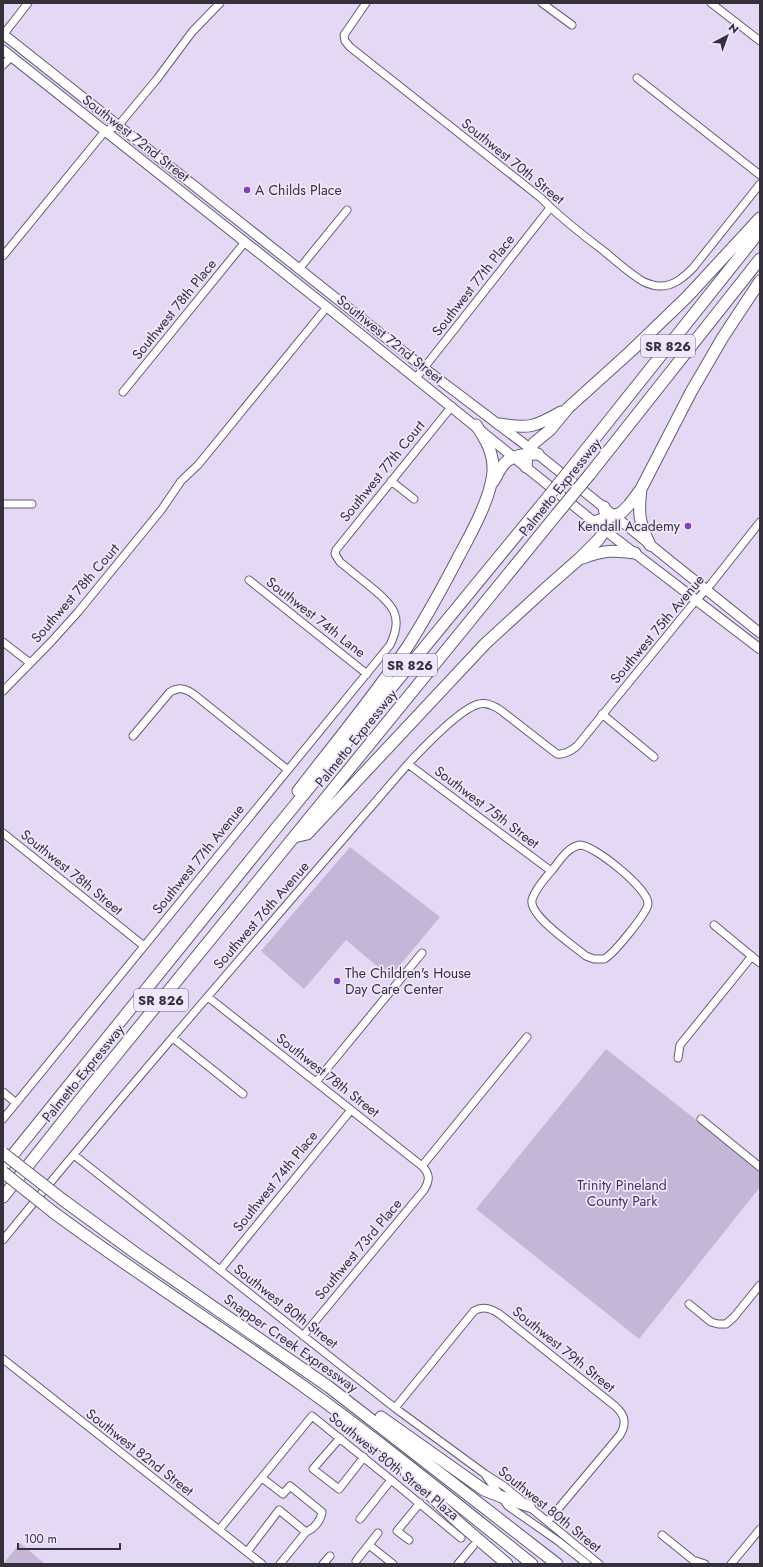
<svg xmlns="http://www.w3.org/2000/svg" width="763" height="1567" viewBox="0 0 763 1567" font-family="Jost,sans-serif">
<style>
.green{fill:#c5b6d7}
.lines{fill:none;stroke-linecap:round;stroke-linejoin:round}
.minor-casing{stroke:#665b74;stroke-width:9}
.major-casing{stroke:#665b74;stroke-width:11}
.highway-casing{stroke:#665b74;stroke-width:13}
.minor{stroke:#fff;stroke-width:7}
.major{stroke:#fff;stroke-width:9}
.highway{stroke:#fff;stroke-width:11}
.highway-bridge-casing{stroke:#665b74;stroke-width:13;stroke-linecap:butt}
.highway-bridge{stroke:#fff;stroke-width:11}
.poi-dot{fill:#8142b7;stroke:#f0e6fd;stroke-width:1.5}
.labels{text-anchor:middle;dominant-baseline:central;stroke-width:3.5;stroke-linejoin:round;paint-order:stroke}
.shield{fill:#f0e6fd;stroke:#6d6776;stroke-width:1}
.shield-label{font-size:13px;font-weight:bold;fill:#35313c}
.street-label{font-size:14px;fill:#35313c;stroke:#f0e6fd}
.poi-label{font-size:14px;fill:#35313c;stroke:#f0e6fd;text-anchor:start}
.park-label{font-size:14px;fill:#492e63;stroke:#f0e6fd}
</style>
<rect width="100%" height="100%" fill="#e4d8f5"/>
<path class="green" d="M350,847L440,917L390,977L346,940L304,989L261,951Z
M606,1049L760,1170V1187L639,1339L476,1209Z
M20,1543L45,1564H3Z"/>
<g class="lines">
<g class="minor-casing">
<path id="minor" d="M366,3L344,35L345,41L350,47L541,198C560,218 583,235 605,252C617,262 630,274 644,282C649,284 654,286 659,286C673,287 684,277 693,268L760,184
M542,3L572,25
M711,3L760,41
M3,35L28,3
M3,65L11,57
M637,78L760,175
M3,256L105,131L118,126L157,79L192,32L220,3
M299,269L347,210
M416,378L550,208
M123,392L245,242
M391,481L414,499
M3,504H32
M249,580L367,674
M3,642L30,663
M3,691L51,642L78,612L162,509L181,481L198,465L327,307
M602,714L654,757
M133,736L170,692C180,686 187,689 196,696L288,770
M408,764L551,871
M3,833L144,946
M580,845C594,845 649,889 648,904C647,913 613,955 604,959H594L586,956C574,946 529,916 532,900C535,889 546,877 553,869C560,860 568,847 580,845Z
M714,925L760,963
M208,997L422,1166C430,1174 430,1180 424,1190L303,1336
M173,1038L243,1094
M678,1058L680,1045L752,956
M316,1082L422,953
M3,1092L16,1103
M3,1119L390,645C404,617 393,605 372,588C361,579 351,571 340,562L335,554L336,550L452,406
M701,1119L760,1167
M74,1155L395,1408L485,1474L504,1486L599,1564
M422,1166L527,1037
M3,1240C135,1079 272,922 408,764C422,749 461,708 479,704C487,702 493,706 499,709L557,754C565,755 571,751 577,746L692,605L711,584L760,522
M220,1270L351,1110
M689,1304L711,1322L718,1324H726L734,1317L760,1285
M3,1359L262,1564
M395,1408L474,1311C484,1305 493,1309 502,1316L615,1406C625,1415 627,1423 620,1435L548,1521
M340,1438L313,1469L339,1489L364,1457
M486,1476L508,1506L558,1541L587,1564
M262,1478L283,1494L290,1486L322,1512C321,1520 315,1528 306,1532
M360,1519L391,1480
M219,1530L312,1416L390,1479L461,1538
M662,1535L693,1560L696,1564
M409,1540L397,1531L420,1503
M369,1545L393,1564
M247,1552L279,1510L306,1532L280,1564
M693,1560L705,1564
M356,1561L378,1533
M323,1564L330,1556
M458,1564L473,1546
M731,1564L760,1529"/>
</g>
<g class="major-casing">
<path id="major" d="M3,34L424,368L540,456L760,633
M3,50L327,307L594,522L760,649"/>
</g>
<g class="highway-casing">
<path id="highway" d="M499,424C529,429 535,427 561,412
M576,462L760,231
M526,467L527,454L534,443L550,430L568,408L631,351L687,297L760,218
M590,474L760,259
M493,482C496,477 498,473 501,468C509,455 523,454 538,454
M641,489C638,514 639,522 650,545
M594,522L621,513L629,505L641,489L691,392L723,337L760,281
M583,558C604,550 614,550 635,553
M298,791C335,743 374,696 408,646C427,616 444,585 460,554C472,532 491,497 493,472C494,453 486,440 476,425
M294,837L307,834L485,644L546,588L579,559L599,539L605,530L607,524L604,507
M3,1167L277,827L543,503
M3,1197L91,1086L557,514
M63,1200L134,1252L329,1387L557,1564
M53,1212C135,1273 221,1327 303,1386C382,1443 457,1504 532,1564
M381,1417L484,1490L502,1497L529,1506
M406,1472L458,1522L507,1564"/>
</g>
<use href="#minor" class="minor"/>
<use href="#major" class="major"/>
<use href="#highway" class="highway"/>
<g class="highway-bridge-casing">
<path id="highway-bridge" d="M543,503L576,462
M557,514L590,474
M3,1153L63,1200
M3,1172L53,1212"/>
</g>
<use href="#highway-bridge" class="highway-bridge"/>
</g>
<g class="poi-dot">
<circle cx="247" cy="190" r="4"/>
<circle cx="688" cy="526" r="4"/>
<circle cx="337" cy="981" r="4"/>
</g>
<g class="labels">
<g class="shield">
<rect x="641" y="335" width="54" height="22" rx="3"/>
<rect x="383" y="654" width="54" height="22" rx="3"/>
<rect x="134" y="989" width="54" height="22" rx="3"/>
</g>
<g class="shield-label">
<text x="668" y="346">SR 826</text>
<text x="410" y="665">SR 826</text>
<text x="161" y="1000">SR 826</text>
</g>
<g class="street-label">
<text transform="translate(136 138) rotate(38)">Southwest 72nd Street</text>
<text transform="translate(513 161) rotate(39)">Southwest 70th Street</text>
<text transform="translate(473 285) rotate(-52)">Southwest 77th Place</text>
<text transform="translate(174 309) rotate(-51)">Southwest 78th Place</text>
<text transform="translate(390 339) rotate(39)">Southwest 72nd Street</text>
<text transform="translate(382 471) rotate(-51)">Southwest 77th Court</text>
<text transform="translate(560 487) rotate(-51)">Palmetto Expressway</text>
<text transform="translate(75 593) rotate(-49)">Southwest 78th Court</text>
<text transform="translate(316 617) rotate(38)">Southwest 74th Lane</text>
<text transform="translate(657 629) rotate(-50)">Southwest 75th Avenue</text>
<text transform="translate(356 738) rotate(-51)">Palmetto Expressway</text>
<text transform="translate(487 807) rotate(37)">Southwest 75th Street</text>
<text transform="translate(198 859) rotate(-51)">Southwest 77th Avenue</text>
<text transform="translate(72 872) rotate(39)">Southwest 78th Street</text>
<text transform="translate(261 915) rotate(-49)">Southwest 76th Avenue</text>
<text transform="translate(83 1073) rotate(-51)">Palmetto Expressway</text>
<text transform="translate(328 1075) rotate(38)">Southwest 78th Street</text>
<text transform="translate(275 1181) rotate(-51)">Southwest 74th Place</text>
<text transform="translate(358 1249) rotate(-50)">Southwest 73rd Place</text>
<text transform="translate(286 1306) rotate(38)">Southwest 80th Street</text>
<text transform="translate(291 1343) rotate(35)">Snapper Creek Expressway</text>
<text transform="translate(564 1349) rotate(39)">Southwest 79th Street</text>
<text transform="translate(140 1452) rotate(38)">Southwest 82nd Street</text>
<text transform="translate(394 1466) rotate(39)">Southwest 80th Street Plaza</text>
<text transform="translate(550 1509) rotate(39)">Southwest 80th Street</text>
</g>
<g class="poi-label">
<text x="255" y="190">A Childs Place</text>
<text x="680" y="526" text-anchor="end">Kendall Academy</text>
<text x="345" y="973">The Children's House<tspan x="345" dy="16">Day Care Center</tspan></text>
</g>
<g class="park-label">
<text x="622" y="1185">Trinity Pineland<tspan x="622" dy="16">County Park</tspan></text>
</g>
</g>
<rect width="763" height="1567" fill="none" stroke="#35313c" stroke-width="8"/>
<g transform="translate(727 36) rotate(41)" stroke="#f0e6fd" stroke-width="3" paint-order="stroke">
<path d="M0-3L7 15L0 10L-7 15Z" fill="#35313c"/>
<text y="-6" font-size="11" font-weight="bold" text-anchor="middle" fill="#35313c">N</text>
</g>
<path d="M18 1543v6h102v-6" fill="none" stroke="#35313c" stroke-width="2"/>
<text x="24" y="1543" font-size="12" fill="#35313c" stroke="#f0e6fd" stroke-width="3" paint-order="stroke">100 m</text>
</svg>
